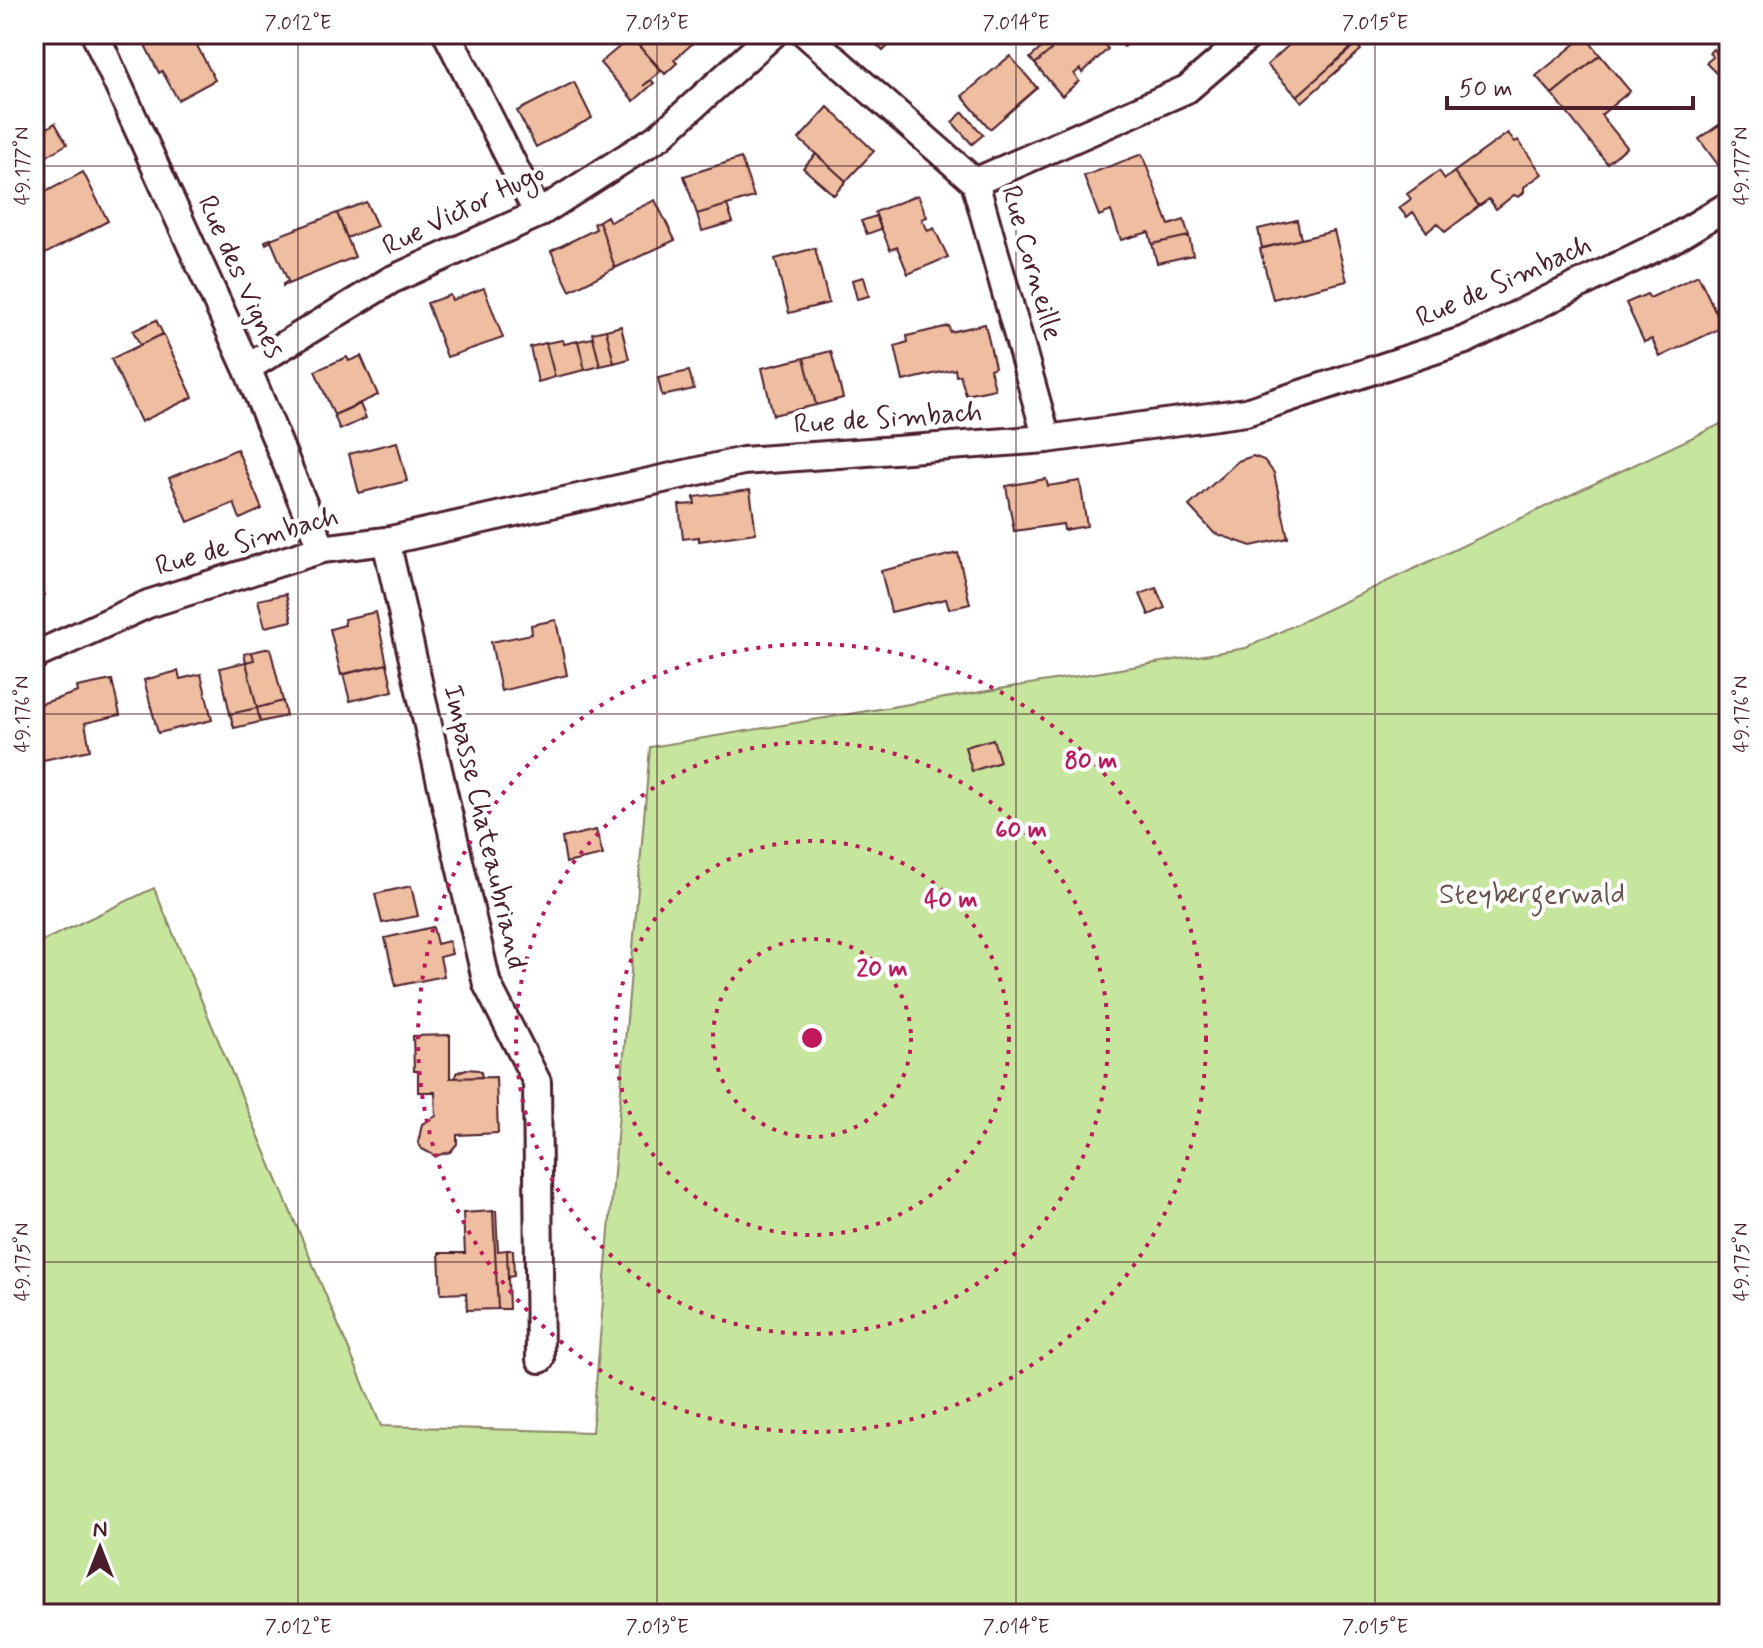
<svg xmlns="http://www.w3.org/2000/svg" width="1763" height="1648" viewBox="0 0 1763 1648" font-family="Mynerve,sans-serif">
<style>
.green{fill:#c6e69e;stroke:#888264;stroke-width:2}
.building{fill:#efbda0;stroke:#4a1f2b;stroke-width:2}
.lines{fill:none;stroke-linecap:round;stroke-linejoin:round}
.minor-casing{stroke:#4a1f2b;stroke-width:32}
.minor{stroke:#fff;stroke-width:26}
.ticks{fill:none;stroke:#4a1f2b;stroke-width:2;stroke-opacity:0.45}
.ring{fill:none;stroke:#c2185b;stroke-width:4;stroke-dasharray:4 8}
.labels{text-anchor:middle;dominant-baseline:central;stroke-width:8;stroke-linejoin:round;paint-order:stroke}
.street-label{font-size:28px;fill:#4a1f2b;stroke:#fff}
.park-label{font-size:28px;fill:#695148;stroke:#fff}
.centre{fill:#c2185b;stroke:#fff;stroke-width:4}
.ring-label{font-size:24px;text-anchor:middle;font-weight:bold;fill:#c2185b;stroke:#fff;stroke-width:8;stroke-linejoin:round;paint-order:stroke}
.neatline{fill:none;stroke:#4a1f2b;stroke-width:3}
.ticks-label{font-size:20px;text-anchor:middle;fill:#4a1f2b}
</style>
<rect width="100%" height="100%" fill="#fff"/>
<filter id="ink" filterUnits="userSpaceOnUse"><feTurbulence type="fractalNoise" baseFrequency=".0125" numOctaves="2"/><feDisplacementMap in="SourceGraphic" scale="16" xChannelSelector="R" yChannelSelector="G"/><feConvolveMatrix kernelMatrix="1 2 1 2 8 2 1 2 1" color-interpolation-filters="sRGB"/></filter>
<g filter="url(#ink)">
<path class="green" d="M1729,420V1614H34V945L154,888L381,1426L592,1432L650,747L1246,648Z"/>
<path class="building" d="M166,34H191L215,80L178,100L162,71L159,73L145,45Z
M634,34H683L692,44L674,60L677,63L665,74L631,37Z
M865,34H900L883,51Z
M1058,34H1095L1108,49L1082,73L1080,69L1074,74L1079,81L1062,96L1035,64L1051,50L1046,44Z
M1113,34H1159L1151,41L1149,38L1143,44H1128L1124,47Z
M1301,34H1356L1346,43L1350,49L1297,96L1267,65Z
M1356,34H1367L1350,49L1346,43Z
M1585,36L1600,55L1552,94L1536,76Z
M631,37L661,71L643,86L651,80L654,83L634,101L600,63Z
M1046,44L1051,50L1035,64L1030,58Z
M1356,44L1361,50L1302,102L1297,96Z
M1724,46L1729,51V86L1706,63L1713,57L1709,53L1713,49L1717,53Z
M1600,55L1630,91L1601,115L1627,147L1607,163L1552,94Z
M1010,56L1037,88L990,129L962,96Z
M574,82L592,118L536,147L517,111Z
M828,107L874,151L846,181L799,139Z
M34,108L46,129L55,123L67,144L34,164Z
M963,112L983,135L972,144L952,122Z
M1729,118V139L1719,125Z
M1719,125L1729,139V175L1727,177L1699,139Z
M1508,133L1515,142L1518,140L1542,174L1524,187V192L1519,197L1514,195L1496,209L1489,199L1479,206L1454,172Z
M816,154L846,181L834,195L803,168Z
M1142,154L1169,225L1184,220L1189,236L1152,244L1149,232L1121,240L1111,211L1099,216L1084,176Z
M741,158L754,197L697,214L684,176Z
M1439,171L1445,179L1454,172L1479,206L1445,232L1438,223L1427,232L1413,212L1407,217L1399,208L1411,199L1407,194Z
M83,172L108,221L45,254L34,233V198Z
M918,195L927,217L922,219L928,231L934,228L948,257L908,274L897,247L890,250L875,212Z
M655,200L675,240L615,268L599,221L607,216L610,222Z
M366,202L377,226L347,238L337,213Z
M727,205L733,222L702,231L697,214Z
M337,213L355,257L283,286V284L288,281L271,241L266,244L265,241Z
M876,216L881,229L867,234L861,221Z
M1297,220L1301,239L1262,248L1258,229Z
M599,221L615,268L570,291L551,251L596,229L594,223Z
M1334,231L1347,281L1273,299L1260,249Z
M1189,236L1193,255L1157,263L1152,244Z
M815,248L829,303L789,313L775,259Z
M1698,275L1723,327L1660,357L1652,339L1644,342L1626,303L1647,294L1650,298Z
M864,277L869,296L857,299L852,280Z
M484,288L503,338L447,357L427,303L450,295L452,300Z
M156,320L163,334L140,345L133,331Z
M985,324L995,367L990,369L995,389L966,395L960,375L956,376L955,369L903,381L895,346L908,342L907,336L949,326L950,332Z
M621,326L629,359L614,363L606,330Z
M606,330L614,363L600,366L592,333Z
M163,334L193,397L141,422L111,359Z
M593,338L600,366L585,370L578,341Z
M563,340L564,344L578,341L585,370L555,377L546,343Z
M546,343L555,377L538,382L530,347Z
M831,351L843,398L816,405L804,358Z
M361,356L378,395L334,415L315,371L347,357L349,361Z
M804,358L816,405L773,415L762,368Z
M689,371L694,389L662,396L658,378Z
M360,404L366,418L340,430L334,415Z
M397,442L407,481L359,493L349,454Z
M237,449L262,509L240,519L234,503L188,522L169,478Z
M1253,456L1264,460L1274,473L1288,538L1251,546L1214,533L1189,506L1238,461Z
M1046,479L1048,486L1080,481L1087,526L1064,530L1063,524L1014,531L1006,486Z
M750,490L756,533L699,541V537L683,539L679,505L695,504L694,497Z
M958,553L970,604L949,609L946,599L891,612L881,571Z
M34,574L44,595L34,600Z
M1156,588L1165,608L1149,615L1140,594Z
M286,594L292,621L265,627L258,600Z
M376,612L387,664L341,675L330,629L345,625L344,619Z
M556,620L567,675L501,691L491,642L532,634L531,625Z
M270,648L283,701L257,708L246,662L254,660L252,652Z
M252,652L254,660L246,662L244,654Z
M246,662L257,708L230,714L220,668Z
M387,664L393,691L350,701L343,674Z
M178,671L180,679L201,674L212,720L158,733L144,680Z
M112,680L120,715L85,723L90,750L34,762V706L78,692L77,687Z
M283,701L286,716L260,722L257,708Z
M257,708L260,722L234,728L230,714Z
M993,739L1000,762L972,771L965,747Z
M596,830L603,855L566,863L562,838Z
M411,886L418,916L382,923L375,894Z
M433,927L437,944L449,941L452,954L440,957L444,976L396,986L385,938Z
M450,1035V1078L496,1077L498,1133L457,1135V1144L450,1152L435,1156L422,1149L418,1143L422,1124L436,1116L435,1092H418V1071H414L413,1036Z
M466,1069L478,1070L481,1072L482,1077L456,1078V1073Z
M493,1211H496L498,1251L507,1250L509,1309H498Z
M493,1211L498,1309L467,1310L466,1293L441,1294L439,1253H465L463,1213Z
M507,1250H513L514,1276L508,1277Z"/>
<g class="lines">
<g class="minor-casing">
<path id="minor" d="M95,34L247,368L322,549
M447,34L538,214
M806,34L975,182L1047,439
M975,182L1187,89L1251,34
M247,368L391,280L538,214L660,136L773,34
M386,541L487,984L537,1082L540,1359
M34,656L148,604L322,549L386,541L743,461L1047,439L1246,412L1465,340L1673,239L1729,205"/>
</g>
<use href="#minor" class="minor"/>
</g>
</g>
<path class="ticks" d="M298,34V1614M657,34V1614M1016,34V1614M1375,34V1614M34,166H1729M34,714H1729M34,1262H1729"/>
<g class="ring">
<circle cx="812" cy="1038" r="99"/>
<circle cx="812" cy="1038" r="197"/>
<circle cx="812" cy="1038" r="296"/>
<circle cx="812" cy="1038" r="394"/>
</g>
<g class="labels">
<g class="street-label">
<text transform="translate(464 210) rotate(-26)">Rue Victor Hugo</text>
<text transform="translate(1031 263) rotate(74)">Rue Corneille</text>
<text transform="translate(240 277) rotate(66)">Rue des Vignes</text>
<text transform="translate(1504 282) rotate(-24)">Rue de Simbach</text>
<text transform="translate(888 419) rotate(-4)">Rue de Simbach</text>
<text transform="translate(247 542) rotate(-16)">Rue de Simbach</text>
<text transform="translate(484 827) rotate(77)">Impasse Chateaubriand</text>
</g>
<g class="park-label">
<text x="1532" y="895">Steybergerwald</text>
</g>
</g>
<circle cx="812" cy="1038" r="12" class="centre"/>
<g class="ring-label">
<text x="1091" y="768">80 m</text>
<text x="1021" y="837">60 m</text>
<text x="951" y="907">40 m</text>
<text x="882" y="976">20 m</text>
</g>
<rect width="1763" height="1648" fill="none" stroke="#fff" stroke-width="88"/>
<g transform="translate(100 1548)" stroke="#ffffff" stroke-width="6" paint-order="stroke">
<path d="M0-6L14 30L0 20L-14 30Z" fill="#4a1f2b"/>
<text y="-12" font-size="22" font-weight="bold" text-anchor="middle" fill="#4a1f2b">N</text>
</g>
<path d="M1447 96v12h246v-12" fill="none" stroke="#4a1f2b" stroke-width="4"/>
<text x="1459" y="96" font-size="24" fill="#4a1f2b" stroke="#ffffff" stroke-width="6" paint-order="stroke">50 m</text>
<rect x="44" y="44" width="1675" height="1560" class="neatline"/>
<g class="ticks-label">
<text x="298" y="29">7.012°E</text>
<text x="657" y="29">7.013°E</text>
<text x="1016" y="29">7.014°E</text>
<text x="1375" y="29">7.015°E</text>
<text transform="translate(22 166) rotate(-90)" y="7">49.177°N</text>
<text transform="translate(1741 166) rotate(-90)" y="7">49.177°N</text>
<text transform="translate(22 714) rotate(-90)" y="7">49.176°N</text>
<text transform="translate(1741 714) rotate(-90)" y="7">49.176°N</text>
<text transform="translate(22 1262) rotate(-90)" y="7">49.175°N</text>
<text transform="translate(1741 1262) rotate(-90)" y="7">49.175°N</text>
<text x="298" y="1633">7.012°E</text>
<text x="657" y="1633">7.013°E</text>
<text x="1016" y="1633">7.014°E</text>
<text x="1375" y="1633">7.015°E</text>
</g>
</svg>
